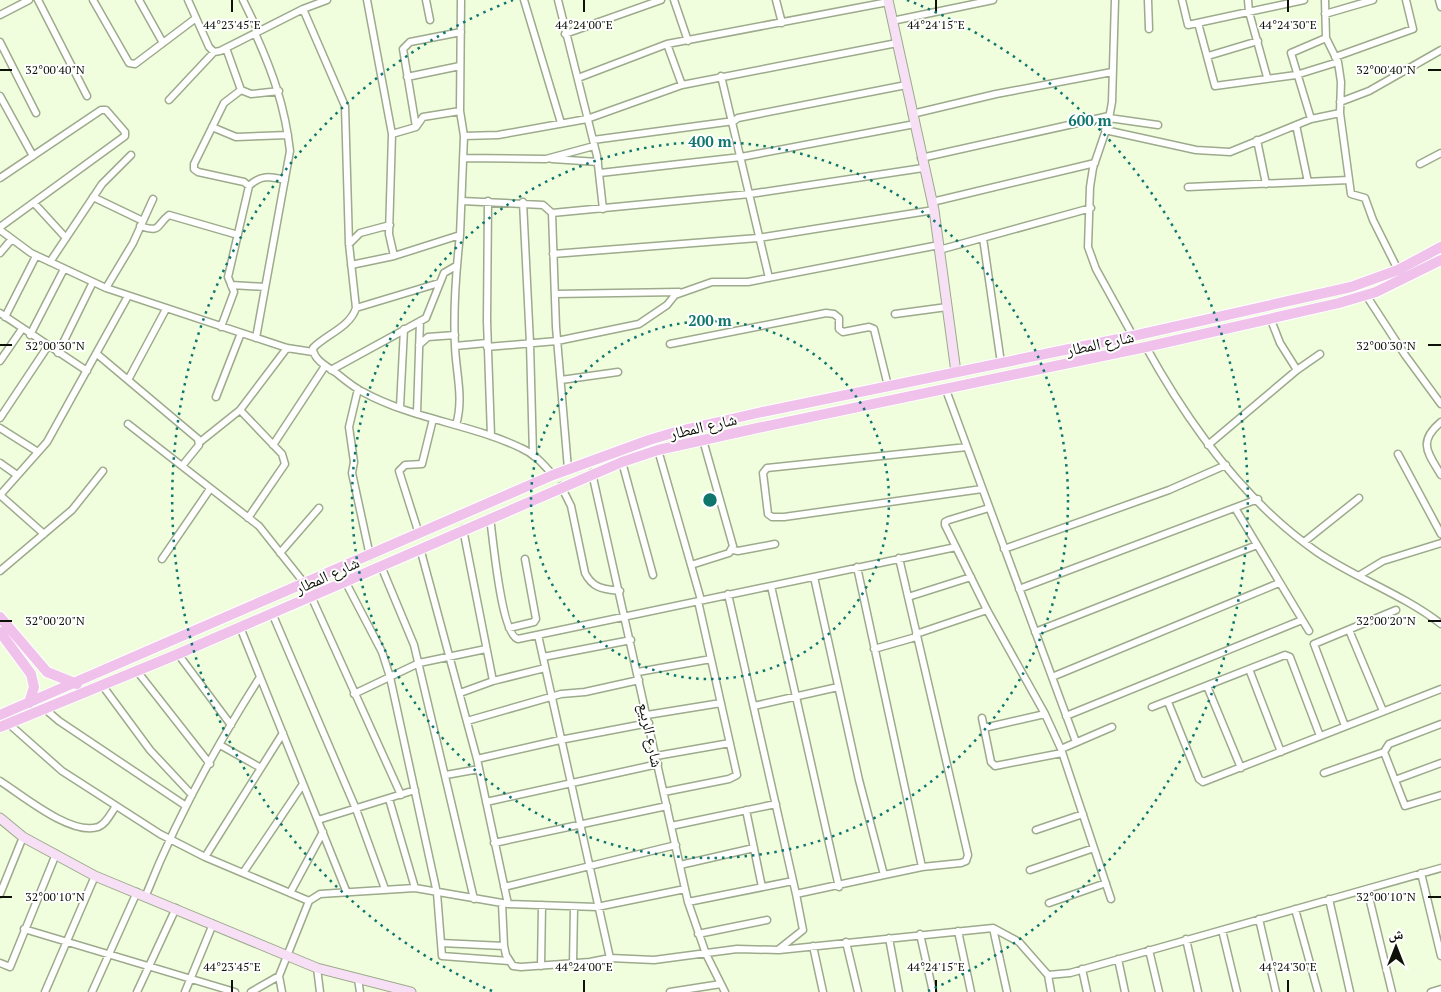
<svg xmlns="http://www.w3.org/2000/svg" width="1441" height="992" viewBox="0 0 1441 992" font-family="'PT Serif','Noto Naskh Arabic',serif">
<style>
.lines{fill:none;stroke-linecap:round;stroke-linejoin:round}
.street-casing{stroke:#9daa8c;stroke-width:9}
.secondary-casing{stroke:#9daa8c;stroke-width:11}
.primary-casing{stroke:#fff;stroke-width:12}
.street{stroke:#fff;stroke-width:6}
.secondary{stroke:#f7e0f5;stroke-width:9}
.primary{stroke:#efc1eb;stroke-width:10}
.ticks{fill:none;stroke:#0d1107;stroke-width:2}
.ring{fill:none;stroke:#0f766e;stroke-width:2.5;stroke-dasharray:2.5 5}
.labels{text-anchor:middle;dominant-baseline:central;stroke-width:4;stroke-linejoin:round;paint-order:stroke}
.street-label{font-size:16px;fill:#0d1107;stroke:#fff}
.ticks-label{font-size:12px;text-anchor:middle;fill:#0d1107;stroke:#fff;stroke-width:4;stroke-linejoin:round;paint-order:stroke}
.centre{fill:#0f766e;stroke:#fff;stroke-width:2.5}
.ring-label{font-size:15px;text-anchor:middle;font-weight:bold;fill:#0f766e;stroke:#fff;stroke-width:4;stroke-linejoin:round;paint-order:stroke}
</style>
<rect width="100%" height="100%" fill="#f0fede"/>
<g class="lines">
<g class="street-casing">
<path id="street" d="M38,0L87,96
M93,0L129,63L135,64L196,18
M139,0L163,43
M188,0L209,47L214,52L220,51L303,9L345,106L349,244L356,308C350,327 327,334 313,348C313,359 326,366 335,372C344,379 353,387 363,392C412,419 471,424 521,448C535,454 544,465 553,475
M243,0L258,31
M367,0L392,134L389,234L394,256
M426,0L430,20
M524,0L561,123
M558,0L597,156L603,209
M674,0L688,41
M776,0L782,23
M1115,0L1112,102L1108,124L1093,168L1090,187L1088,247L1096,269L1133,336
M1148,0L1149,29
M1182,0L1188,25L1304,0
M1248,0L1249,12L1267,77
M1325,0L1326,38L1338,62L1341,82L1340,113L1351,194L1365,198L1373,220L1398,270
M1439,0L1441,7
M303,9L327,0
M1325,14L1373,0
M0,15L29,0
M892,21L993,0
M1198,23L1215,86L1296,75L1338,62
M255,33C273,73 285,107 290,151L256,338
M565,34L661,0
M0,42L36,113
M667,44L682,85
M226,48L241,90L251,94L279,91
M1208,56L1258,41
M1335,57L1413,29L1406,0
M721,76L769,278
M407,77L460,66
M578,78L667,44L888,2
M0,96L33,156
M169,100L214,52
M1340,102L1369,91L1441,50
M912,114L996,94L1112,72
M1109,118L1158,125
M1311,119L1291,53L1326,38
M1296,125L1308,182
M212,127L236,137L288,135
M416,127L403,49L410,42L461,32
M1105,130L1196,150L1230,152L1311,119L1340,113
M392,134L416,127L423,117L460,111
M464,136L498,135L587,119L682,85L897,43
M593,140L734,121L738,118L906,85
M1257,140L1266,184
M463,158L546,159L594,146
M921,158L1109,116
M552,159L598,162
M1420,164L1441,153
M600,173L741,157L915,124
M0,178L101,110H106L125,132V136L0,227
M249,186C260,175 270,176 285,180
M1188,187L1349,180
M93,197L143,221
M462,201L543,205L552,213L556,327L568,469
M488,201L487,321L491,436
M523,202L530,343L533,455
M932,202L1095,163
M34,203L66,238
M552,213L750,194L923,168
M140,226C162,233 155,226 169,215L238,235
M0,230L31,253L106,288L287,348L313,352
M983,238L1001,363
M349,244L360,233L390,225
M939,250L1091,208
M0,253L11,240
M553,254L758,238L934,210
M50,262L102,184L131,155
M351,265L394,256L460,235L464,136L460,111L461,0
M231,285L265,287
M106,288L133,243L153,199
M555,294L679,292
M1366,295L1405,355L1441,404
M356,308L439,283
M0,313L87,371
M895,314L947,307
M5,317L36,256
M1271,320L1280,343L1297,370
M221,327L234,292L228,277L249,186L244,182L198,172L194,169V164L224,103L241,90
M30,335L64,269
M670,344L826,313L834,314L839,318V329L843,332L869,327L874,329L888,386
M419,345L428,337L455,335
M455,346L487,343
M487,347L557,341L639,324L667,305L675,295L712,282H748L939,245
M1146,347C1188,423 1245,502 1317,552C1357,579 1402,594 1441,624
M58,353L93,282
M97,354L198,439L199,445L182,466
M0,361L22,329
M331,370L426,318L444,273L456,266
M128,380L166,309
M561,380L618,372
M358,389L349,427L354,462L352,473L370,556
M946,390L1076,742
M216,397L241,333
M400,407L404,329
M240,410L282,454L285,464L248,518
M417,413L420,321
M0,418L48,346
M1441,422C1417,442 1428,453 1441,475
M128,424L259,526L305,584
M456,425C464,398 456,374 455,346C453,309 456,271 460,235
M0,428L38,452
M200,442L240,410L287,348
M273,445L325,366
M1208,445L1297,370L1320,354
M967,447L767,468L763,473L768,514L772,517H784L982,489
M658,450L701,600
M1398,454L1441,534
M622,462L653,575
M0,463L17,475
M592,473L688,902L706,954L725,992
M561,486L571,506L585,573C593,589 604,589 620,591
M0,495L47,442L128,296
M0,495L44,534
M989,508L949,520L945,522V525L987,610L1045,714L1061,749L1111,899
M1235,508L1309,631
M490,518C493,537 501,635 518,639L956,547
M463,529L493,681
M419,534L399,471L405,465L422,464L433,419
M1304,542L1359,498
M420,548L477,759L508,904
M1004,549L1169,490L1226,465
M733,550L738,551L775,544
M280,553L319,508
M162,559L210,489
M691,565L729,553L733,546L703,440
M381,566L414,645L474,899
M857,567L922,867
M0,571L72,510L103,471
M1360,575L1383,561L1441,543
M345,581L382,652L390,677L437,893L442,956L509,961
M771,586L839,887
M1019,589L1258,499
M728,594L796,894
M311,596L401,795
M908,597L971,577
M272,613L356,809L385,889
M240,627L347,893
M509,628L534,622L536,619L525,559
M1349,630L1383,711
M1035,632L1257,545
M916,634L987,610
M538,635L610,958
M874,649L916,637
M178,654L231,725
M543,657L631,640
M1249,669L1281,752
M137,671L210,764
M638,672L711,659
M1052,677L1279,583
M102,685L150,750L192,795
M1207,686L1241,768
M460,693L493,681L545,668
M354,694L419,663L486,649
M1168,702L1199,779L1203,782L1441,689
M754,706L838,687
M1152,707L1285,655L1290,657L1320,736
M45,709L59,721L186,806
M647,715L721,703
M1066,716L1302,620
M982,718L991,762L995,766L1062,753
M467,721L561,694L585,692L639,680
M9,724L62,771L160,834L205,857L309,901
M1441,724L1389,744L1384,752L1405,806L1441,795
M1345,726L1314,644L1396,610
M984,728L1045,714
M220,745L261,768
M1061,749L1112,727
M656,756L730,743
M477,759L560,740L649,723
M1324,773L1384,752
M446,775L479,769
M1395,780L1441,763
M0,781C22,795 71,836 98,827C106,824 111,813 116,806
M664,792L729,779L737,775L698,601
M389,799L415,888
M486,802L658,764
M746,810L762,887
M318,820L415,790
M671,826L776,804
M1036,830L1083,814
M494,843L667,806
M205,857L283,733
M680,865L754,848
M1030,870L1094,848
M243,873L303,784
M1421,873L1441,956
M884,875L922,867L961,863L966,861L968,855L899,558
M504,887L676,845
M1367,889L1392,992
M290,893L323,832
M0,894L23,837
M146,895C176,819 216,746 260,677
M1329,899L1350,992
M688,902L793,881
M502,903L504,946L506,955L513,966L521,967L590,962L610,958L654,960L737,949L779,950L993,928L1019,942L1048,975L1070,973L1441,868
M1049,903L1106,883
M1295,909L1318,992
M1259,919L1276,992
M993,928L1007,992
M24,929L235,992
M1222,930L1237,992
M958,931L971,992
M698,934L767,920
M920,934L933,992
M889,938L899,992
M1186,939L1198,992
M846,942L858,992
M441,943L504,946
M813,946L823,992
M779,949L803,930L796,894L884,875L859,780L814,577
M1149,950L1159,992
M1118,959L1125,992
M0,963L10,967L56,854
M573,964L574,907
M541,966L542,905
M317,968L320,992
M1082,969L1087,992
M1048,975L1051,992
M279,976L282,992
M358,979L360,992
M45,992L95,876
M92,992L137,892
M137,992L176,908
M185,992L213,924
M251,992L279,976L309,901L320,894L415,888L508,904L597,907L685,889
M670,992L721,984
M1431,992L1441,989"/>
</g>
<g class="secondary-casing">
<path id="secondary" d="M888,0L934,210L956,372
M0,818L23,837L95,876L317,968L411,992"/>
</g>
<g class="primary-casing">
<path id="primary" d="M0,617L47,672L77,684
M0,632L31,674L34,687L29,703
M0,715L553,475L649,440L679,431L762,412L1133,336L1351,287L1398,270L1441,247
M0,727L178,654L622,462L658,450L762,427L1146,347L1339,303L1376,292L1441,260"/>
</g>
<use href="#street" class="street"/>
<use href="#secondary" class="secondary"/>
<use href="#primary" class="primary"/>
</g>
<path class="ticks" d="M232,0V12M584,0V12M936,0V12M1288,0V12M0,70H12M1428,70H1441M0,345H12M1428,345H1441M0,621H12M1428,621H1441M0,897H12M1428,897H1441M232,980V992M584,980V992M936,980V992M1288,980V992"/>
<g class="ring">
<circle cx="710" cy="500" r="179"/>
<circle cx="710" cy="500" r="358"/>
<path d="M492 991A537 537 0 0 1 513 0M907 0A537 537 0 0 1 928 991"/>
</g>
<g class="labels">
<g class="street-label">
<text transform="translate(1100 343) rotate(-12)">شارع المطار</text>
<text transform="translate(703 426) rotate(-13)">شارع المطار</text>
<text transform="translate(327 575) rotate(-24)">شارع المطار</text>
<text transform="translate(651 735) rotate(78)">شارع الربيع</text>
</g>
</g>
<g class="ticks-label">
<text x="232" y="29">44°23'45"E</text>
<text x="584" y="29">44°24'00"E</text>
<text x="936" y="29">44°24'15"E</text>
<text x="1288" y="29">44°24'30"E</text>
<text x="55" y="74">32°00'40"N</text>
<text x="1386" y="74">32°00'40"N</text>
<text x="55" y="350">32°00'30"N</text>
<text x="1386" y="350">32°00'30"N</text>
<text x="55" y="625">32°00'20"N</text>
<text x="1386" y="625">32°00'20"N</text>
<text x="55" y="901">32°00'10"N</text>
<text x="1386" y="901">32°00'10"N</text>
<text x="232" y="971">44°23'45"E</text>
<text x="584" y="971">44°24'00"E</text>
<text x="936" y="971">44°24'15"E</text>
<text x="1288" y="971">44°24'30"E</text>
</g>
<circle cx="710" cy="500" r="8" class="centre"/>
<g class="ring-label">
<text x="1090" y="126">600 m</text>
<text x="710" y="147">400 m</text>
<text x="710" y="326">200 m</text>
</g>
<g transform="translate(1396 947)" stroke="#ffffff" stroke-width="4" paint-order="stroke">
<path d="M0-4L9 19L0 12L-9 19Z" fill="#0d1107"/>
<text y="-8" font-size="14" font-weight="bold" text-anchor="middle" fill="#0d1107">ش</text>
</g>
</svg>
